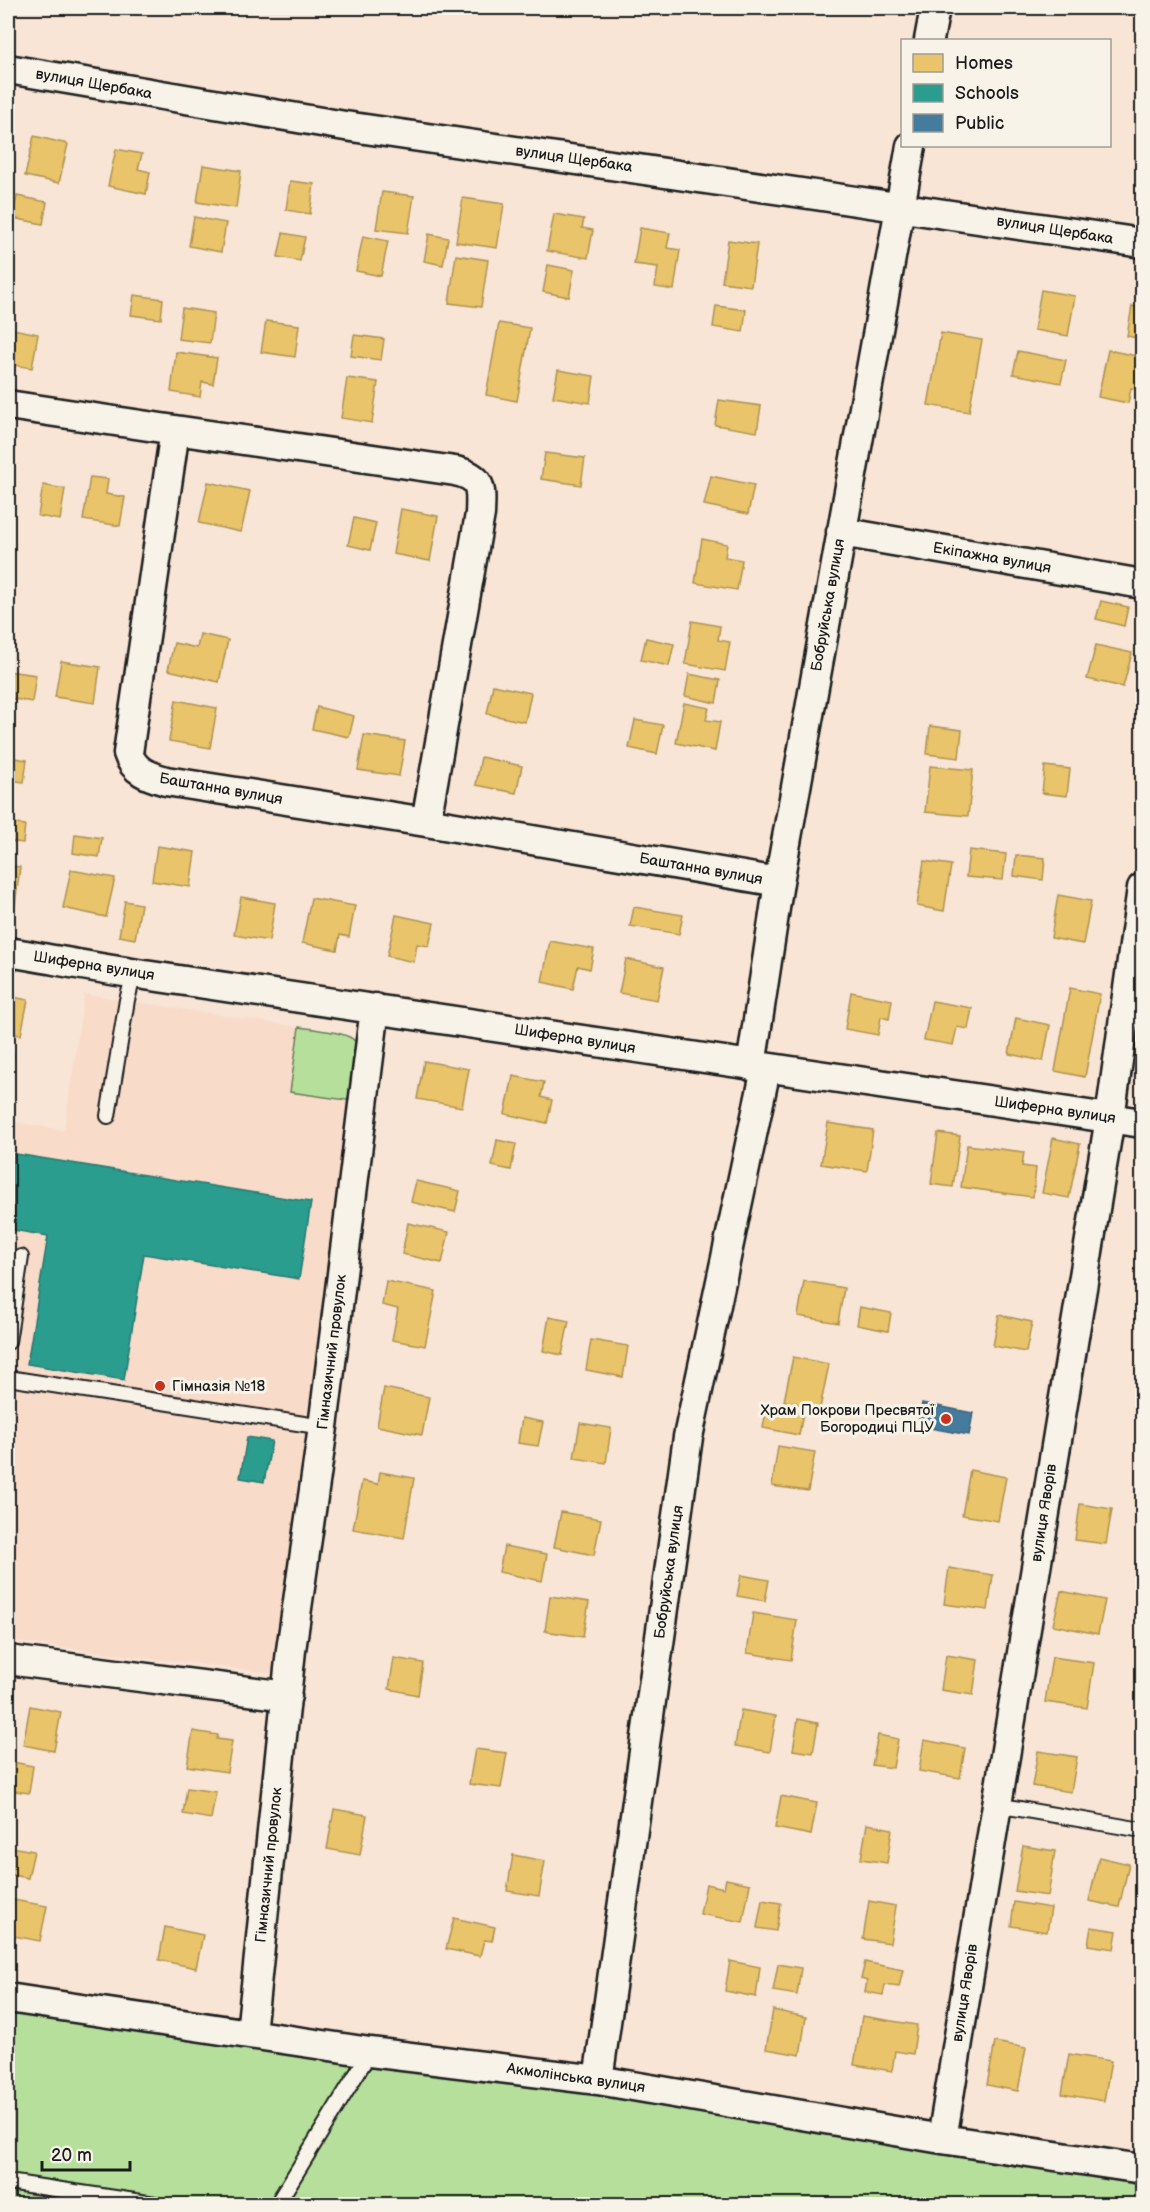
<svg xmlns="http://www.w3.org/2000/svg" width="1150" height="2212" viewBox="0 0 1150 2212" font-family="'Balsamiq Sans',sans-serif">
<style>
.built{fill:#f9dbca}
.green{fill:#b6df9c;stroke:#697e5c;stroke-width:1.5}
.homes{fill:#e9c46a;stroke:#ac9253;stroke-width:1.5}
.schools{fill:#2a9d8f;stroke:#26766c;stroke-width:1.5}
.public{fill:#457b9d;stroke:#395e76;stroke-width:1.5}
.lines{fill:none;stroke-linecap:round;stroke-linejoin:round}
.lane-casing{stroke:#1c1c1c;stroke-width:18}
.street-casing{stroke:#1c1c1c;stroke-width:33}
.lane{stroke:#f7f3e8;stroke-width:14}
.street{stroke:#f7f3e8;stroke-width:28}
.poi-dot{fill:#c8321e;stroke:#f7f3e8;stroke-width:2}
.labels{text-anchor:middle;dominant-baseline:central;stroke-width:6;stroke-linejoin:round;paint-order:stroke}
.street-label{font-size:15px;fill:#1c1c1c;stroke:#f7f3e8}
.poi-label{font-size:15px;fill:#1c1c1c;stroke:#f7f3e8;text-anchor:start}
</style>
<rect width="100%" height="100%" fill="#f8e5d6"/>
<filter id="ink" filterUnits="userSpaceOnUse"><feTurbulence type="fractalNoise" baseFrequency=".0167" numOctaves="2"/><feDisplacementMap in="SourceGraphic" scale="12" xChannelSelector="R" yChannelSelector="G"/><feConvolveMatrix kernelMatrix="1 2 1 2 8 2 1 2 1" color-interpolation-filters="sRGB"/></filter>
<g filter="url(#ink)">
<path class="built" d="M84,994L299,1027L290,1091L353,1101L271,1673L8,1641V1121L64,1130Z"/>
<path class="green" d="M299,1027C368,1037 364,1033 353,1101L290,1092Z
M8,1998L1142,2169V2204H8Z"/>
<path class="homes" d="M34,136L68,144L59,183L25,176Z
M116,149L142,154L138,169L150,172L146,194L108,186Z
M203,165L241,171L236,208L197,202Z
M290,181L314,184L310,214L286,210Z
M382,192L414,196L408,233L376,229Z
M17,196L47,202L43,224L12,218Z
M463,198L504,204L497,248L456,242Z
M554,214L584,219L582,228L593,230L588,258L547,251Z
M194,217L226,223L221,252L189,246Z
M640,228L670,233L667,248L680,250L674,290L655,287L658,267L634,264Z
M283,233L305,237L300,261L278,257Z
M429,234L448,238L443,265L424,261Z
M363,236L388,241L381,276L356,271Z
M728,240L757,244L751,286L722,282Z
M456,255L488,260L481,307L449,303Z
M548,265L574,270L569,297L543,292Z
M1041,290L1075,296L1068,336L1034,330Z
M134,295L163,299L161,319L131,315Z
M716,306L746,310L743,332L713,327Z
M1132,306L1142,308V339L1127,336Z
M182,308L214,313L210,343L178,339Z
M266,321L299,325L295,357L261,352Z
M499,323L530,328L517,401L486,395Z
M8,328L38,334L32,368L8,364Z
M941,333L982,340L969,412L928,405Z
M354,335L384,339L381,360L351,356Z
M1108,350L1142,357L1137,389L1131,388L1128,403L1098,397Z
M1018,351L1066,360L1061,383L1013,374Z
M176,352L217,358L213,384L202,382L200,397L171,392Z
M558,370L594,376L590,403L553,397Z
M347,378L378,382L372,423L341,418Z
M719,400L761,406L757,432L715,425Z
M545,453L585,458L581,485L541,479Z
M711,476L754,485L748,514L704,505Z
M90,477L108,479L106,494L125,497L120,526L83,520Z
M208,482L250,491L241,532L199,523Z
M43,485L65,489L60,520L38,516Z
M401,509L438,516L430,561L393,554Z
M1142,517V537L1138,536Z
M354,518L376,523L370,550L348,545Z
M702,539L727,544L725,557L742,560L737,590L695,583Z
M1101,601L1128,607L1124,626L1096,619Z
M692,621L720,626L718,640L730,642L725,671L685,664Z
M200,634L228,640L219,682L168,670L174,643L197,648Z
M646,638L674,644L669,666L641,660Z
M1096,645L1132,653L1123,687L1087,679Z
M61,661L100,667L95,703L55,697Z
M8,671L36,675L32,702L8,698Z
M689,674L720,680L716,703L685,696Z
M493,685L531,693L525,722L487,714Z
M176,700L217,708L210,748L169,741Z
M684,703L709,708L706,720L720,722L715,751L676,743Z
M317,707L354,716L349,737L312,729Z
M635,720L663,725L657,754L629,748Z
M930,726L962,730L959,758L927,754Z
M364,735L405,741L399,776L358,770Z
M8,757L27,760L24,782L8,780Z
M481,757L522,766L516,793L476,785Z
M930,766L973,770L968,816L925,812Z
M1045,766L1070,769L1067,796L1042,793Z
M8,823L25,825L23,843L8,841Z
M75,834L102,838L99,857L73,853Z
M157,846L195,852L190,887L152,881Z
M969,850L1006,854L1003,880L966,877Z
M1016,855L1045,858L1043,880L1014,876Z
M924,861L951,865L944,911L917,906Z
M8,865L20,867L15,905L8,904Z
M71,870L115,878L106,917L63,908Z
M1058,895L1091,901L1083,944L1051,938Z
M241,897L275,903L269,941L234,935Z
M311,898L355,906L349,937L340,935L337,950L302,943Z
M125,901L141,904L135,939L119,936Z
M634,907L683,915L679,934L630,926Z
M396,915L434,923L429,946L417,944L414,962L387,956Z
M550,941L594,949L590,969L578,966L573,989L542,982Z
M626,959L664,967L657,1000L619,993Z
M1070,988L1100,994L1085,1077L1055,1071Z
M851,992L892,1000L889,1019L881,1017L878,1035L845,1029Z
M8,996L28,1000L21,1035L8,1033Z
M932,1001L972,1008L968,1029L957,1027L953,1045L924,1040Z
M1016,1018L1050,1025L1043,1061L1009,1054Z
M8,1054L14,1055L9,1080H8Z
M424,1061L469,1069L462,1107L417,1099Z
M513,1076L544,1082L541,1097L552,1100L547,1123L505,1114Z
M828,1123L873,1130L867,1171L821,1164Z
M938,1133L960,1136L953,1187L931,1184Z
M1053,1138L1080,1144L1069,1198L1042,1193Z
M497,1140L516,1144L511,1170L492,1166Z
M967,1145L1024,1152L1022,1166L1036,1168L1033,1197L961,1187Z
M416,1181L460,1191L455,1212L411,1202Z
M408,1223L449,1232L442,1263L402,1254Z
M386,1281L436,1291L425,1346L392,1340L398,1309L382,1305Z
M804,1281L844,1288L838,1323L798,1316Z
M860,1307L891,1313L888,1331L857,1325Z
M999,1315L1032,1322L1026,1352L993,1346Z
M549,1317L569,1321L562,1355L543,1351Z
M591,1340L628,1346L623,1377L586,1370Z
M793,1357L829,1364L820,1408L784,1401Z
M384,1388L429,1397L422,1435L377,1426Z
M767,1406L803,1413L799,1435L763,1428Z
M522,1418L543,1422L538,1446L518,1443Z
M580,1423L611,1428L606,1463L574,1458Z
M778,1446L815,1452L808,1491L772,1486Z
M970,1470L1006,1477L998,1521L962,1515Z
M380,1472L414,1478L404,1538L353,1529L362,1481L378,1484Z
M1080,1504L1112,1509L1106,1544L1075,1540Z
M561,1512L601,1519L594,1555L554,1547Z
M504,1546L547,1554L542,1581L499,1572Z
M949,1568L993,1575L988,1610L944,1604Z
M741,1575L769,1580L765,1601L737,1596Z
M1061,1591L1105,1600L1098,1634L1053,1625Z
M550,1596L589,1602L583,1637L545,1631Z
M753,1613L797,1620L791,1660L747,1653Z
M946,1655L978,1660L973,1695L941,1690Z
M1052,1657L1094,1663L1087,1708L1045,1702Z
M394,1658L423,1663L418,1695L389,1689Z
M30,1706L61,1712L54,1751L23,1745Z
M741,1710L776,1716L770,1752L735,1746Z
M798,1719L818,1723L813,1753L793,1750Z
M193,1731L218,1735L217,1739L232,1741L227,1772L187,1766Z
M878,1735L898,1739L893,1768L872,1765Z
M924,1740L965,1748L960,1778L919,1771Z
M475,1749L507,1753L501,1788L469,1784Z
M1038,1751L1077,1757L1071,1792L1032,1786Z
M13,1762L33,1766L29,1793L8,1790Z
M187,1788L216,1792L211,1819L183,1814Z
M781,1796L817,1803L811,1835L775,1828Z
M334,1809L367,1815L360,1855L327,1849Z
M867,1824L892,1829L887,1863L861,1859Z
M1023,1846L1055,1851L1048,1896L1015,1891Z
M11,1847L34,1851L28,1878L8,1874Z
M513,1855L545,1861L539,1896L507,1891Z
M1099,1857L1129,1864L1119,1907L1089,1901Z
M726,1879L750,1884L743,1922L700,1914L706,1884L724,1888Z
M8,1899L47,1906L40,1941L8,1935Z
M762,1900L781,1903L776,1931L757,1928Z
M869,1901L896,1906L890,1943L863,1939Z
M1014,1902L1051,1908L1047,1932L1011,1926Z
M454,1918L495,1927L492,1941L484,1940L480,1956L446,1949Z
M165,1927L203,1935L196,1968L159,1960Z
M1091,1927L1117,1931L1114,1949L1088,1945Z
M730,1961L760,1967L756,1997L725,1991Z
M865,1962L903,1970L899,1987L885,1985L883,1995L865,1992L867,1981L861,1979Z
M778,1964L801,1968L797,1995L773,1991Z
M773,2010L806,2017L800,2055L766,2049Z
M862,2016L917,2025L913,2054L895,2051L892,2071L854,2065Z
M995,2042L1026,2048L1018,2091L987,2085Z
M1069,2054L1111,2061L1104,2101L1062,2094Z
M1142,2083V2108L1137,2107Z"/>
<path class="schools" d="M10,1153L311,1202L299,1279L144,1254L124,1380L27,1364L48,1236L8,1229V1171Z
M247,1437L272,1441L264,1482L240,1478Z"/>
<path class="public" d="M922,1403L973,1413L969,1435L918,1426Z"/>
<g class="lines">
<g class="lane-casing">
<path id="lane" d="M108,1116L127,1000L134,974
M8,1342L21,1257
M8,1378L323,1427
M996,1805L1142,1830
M8,2182L155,2204
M277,2204L370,2052"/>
</g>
<g class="street-casing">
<path id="street" d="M929,40L935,8
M8,69L345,126L1142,243
M8,405L175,430L128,753C134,772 149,776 166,781L426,822L779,882
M175,430L455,471C483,477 481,489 480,514L426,822
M841,532L1142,584
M8,952C51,959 95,968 138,974C473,1024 808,1074 1142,1123
M751,1066L779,882L911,146
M8,1660L287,1696
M8,1998L370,2052L598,2080L942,2139L1142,2169
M251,2033L291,1650L323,1427L375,1008
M598,2080L688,1437L766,1069
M942,2139L1110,1118L1142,888"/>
</g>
<use href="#lane" class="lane"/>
<use href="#street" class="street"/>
</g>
</g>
<g class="poi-dot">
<circle cx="160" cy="1386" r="6"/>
<circle cx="946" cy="1419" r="6"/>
</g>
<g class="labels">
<g class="street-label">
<text transform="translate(94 84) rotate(10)">вулиця Щербака</text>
<text transform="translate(574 159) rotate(8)">вулиця Щербака</text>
<text transform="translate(1055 230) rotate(9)">вулиця Щербака</text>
<text transform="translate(992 558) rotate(10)">Екіпажна вулиця</text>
<text transform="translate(828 605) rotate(-80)">Бобруйська вулиця</text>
<text transform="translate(221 789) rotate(10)">Баштанна вулиця</text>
<text transform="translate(701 869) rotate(10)">Баштанна вулиця</text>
<text transform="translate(94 966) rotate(9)">Шиферна вулиця</text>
<text transform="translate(575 1039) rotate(9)">Шиферна вулиця</text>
<text transform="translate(1055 1110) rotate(8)">Шиферна вулиця</text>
<text transform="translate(332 1352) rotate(-83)">Гімназичний провулок</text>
<text transform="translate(1044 1513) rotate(-81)">вулиця Яворів</text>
<text transform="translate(669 1572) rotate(-82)">Бобруйська вулиця</text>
<text transform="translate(269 1865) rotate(-84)">Гімназичний провулок</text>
<text transform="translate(965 1993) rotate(-81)">вулиця Яворів</text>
<text transform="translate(576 2078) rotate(8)">Акмолінська вулиця</text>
</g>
<g class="poi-label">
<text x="172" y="1386">Гімназія №18</text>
<text x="934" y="1410" text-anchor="end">Храм Покрови Пресвятої<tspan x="934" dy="17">Богородиці ПЦУ</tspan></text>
</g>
</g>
<rect width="1150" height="2212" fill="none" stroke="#f7f3e8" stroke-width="30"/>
<rect x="15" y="15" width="1120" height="2182" fill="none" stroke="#1c1c1c" stroke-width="2" filter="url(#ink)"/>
<rect x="901" y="39" width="210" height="108" fill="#f7f3e8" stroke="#9f9d96" stroke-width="1.5"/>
<rect x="913" y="54" width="30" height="18" fill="#e9c46a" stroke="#9f9d96" stroke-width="1.5"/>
<text x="955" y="69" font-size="18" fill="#1c1c1c">Homes</text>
<rect x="913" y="84" width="30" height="18" fill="#2a9d8f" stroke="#9f9d96" stroke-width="1.5"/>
<text x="955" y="99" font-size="18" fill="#1c1c1c">Schools</text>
<rect x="913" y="114" width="30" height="18" fill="#457b9d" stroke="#9f9d96" stroke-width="1.5"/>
<text x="955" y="129" font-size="18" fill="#1c1c1c">Public</text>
<path d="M42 2161v9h88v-9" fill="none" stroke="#1c1c1c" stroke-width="3"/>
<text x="51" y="2161" font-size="18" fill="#1c1c1c" stroke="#f7f3e8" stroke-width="4.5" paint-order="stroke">20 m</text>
</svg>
